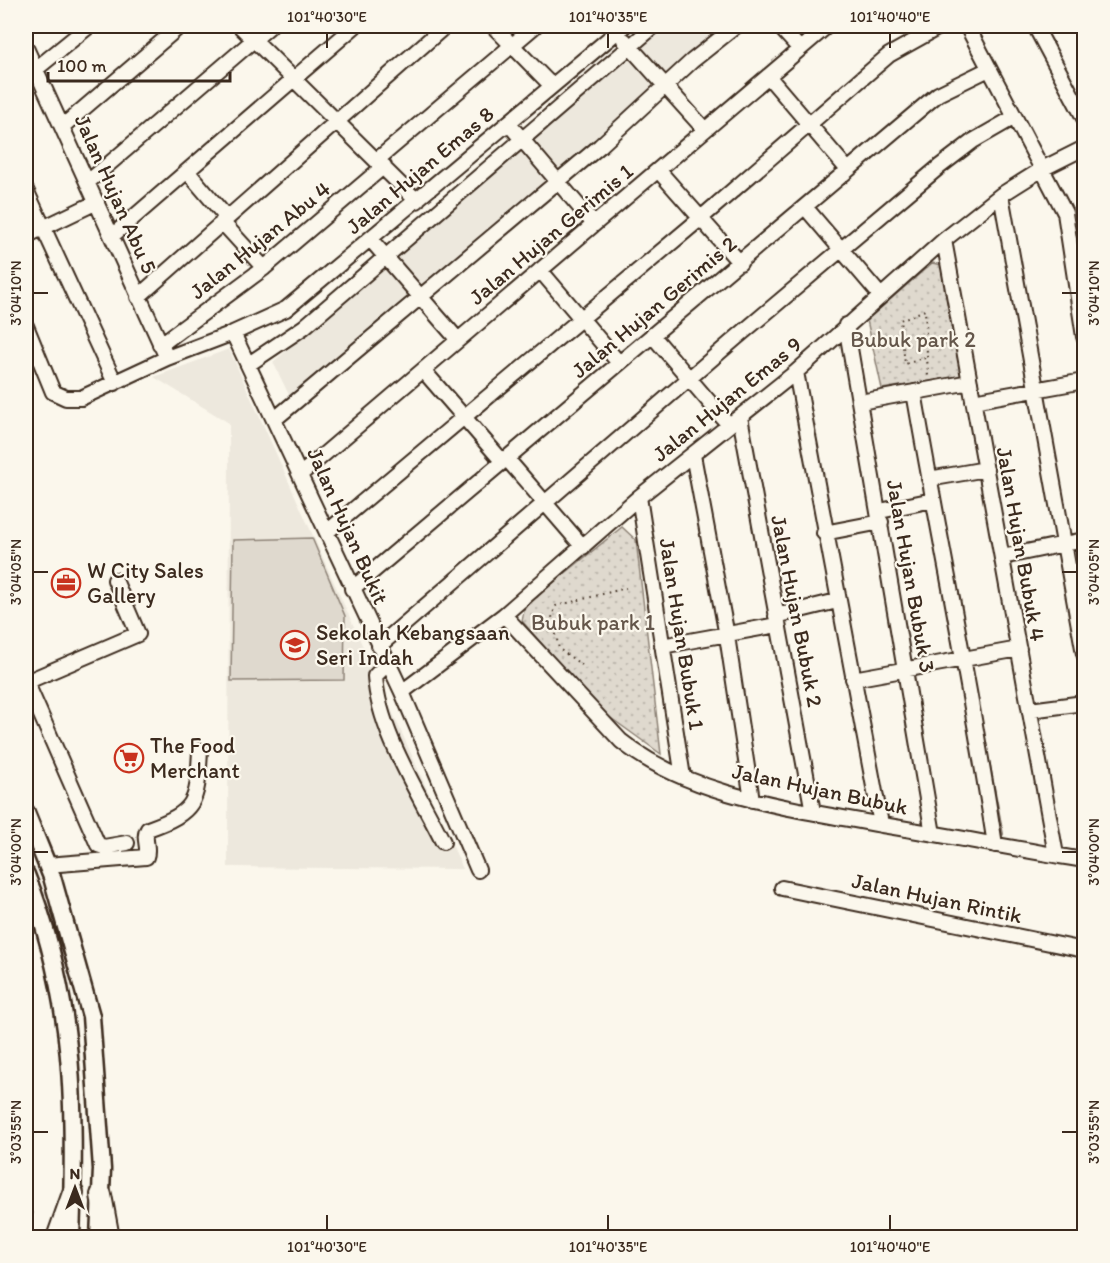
<svg xmlns="http://www.w3.org/2000/svg" width="1110" height="1263" viewBox="0 0 1110 1263" font-family="Itim,sans-serif">
<style>
.built{fill:#ede8dd}
.grass{fill:#dfd9ce;stroke:#8d8276;stroke-width:1.5}
.park{fill:url(#park-dots);stroke:#8d8276;stroke-width:1.5}
.lines{fill:none;stroke-linecap:round;stroke-linejoin:round}
.stream{stroke:#85796d;stroke-width:4}
.minor-casing{stroke:#3b2a1e;stroke-width:18}
.major-casing{stroke:#3b2a1e;stroke-width:21}
.highway-casing{stroke:#3b2a1e;stroke-width:24}
.path{stroke:#3b2a1e;stroke-width:2;stroke-dasharray:1.5 4.5;stroke-linecap:butt}
.minor{stroke:#fbf7ec;stroke-width:14}
.major{stroke:#fbf7ec;stroke-width:16}
.highway{stroke:#fbf7ec;stroke-width:20}
.ticks{fill:none;stroke:#3b2a1e;stroke-width:2}
.labels{text-anchor:middle;dominant-baseline:central;stroke-width:4.5;stroke-linejoin:round;paint-order:stroke}
.street-label{font-size:22px;fill:#3b2a1e;stroke:#fbf7ec}
.park-label{font-size:22px;fill:#64564a;stroke:#fbf7ec}
.poi-label{font-size:22px;fill:#3b2a1e;stroke:#fbf7ec;text-anchor:start}
.neatline{fill:none;stroke:#3b2a1e;stroke-width:2}
.ticks-label{font-size:15px;text-anchor:middle;fill:#3b2a1e}
</style>
<defs>
<pattern id="park-dots" width="8" height="8" patternUnits="userSpaceOnUse" patternTransform="scale(1.5)"><rect width="8" height="8" fill="#dfd9ce"/><path d="M2 2h.1M6 6h.1" fill="none" stroke="#c0bab0" stroke-width="1.8" stroke-linecap="round"/></pattern>
</defs>
<rect width="100%" height="100%" fill="#fbf7ec"/>
<filter id="ink" filterUnits="userSpaceOnUse"><feTurbulence type="fractalNoise" baseFrequency=".0167" numOctaves="2"/><feDisplacementMap in="SourceGraphic" scale="12" xChannelSelector="R" yChannelSelector="G"/><feConvolveMatrix kernelMatrix="1 2 1 2 8 2 1 2 1" color-interpolation-filters="sRGB"/></filter>
<g filter="url(#ink)">
<path class="built" d="M663,26H729L289,395L273,362Z
M229,349L463,869L228,867L229,423L154,377Z"/>
<path class="grass" d="M312,538L345,616L344,680L231,681L233,540Z"/>
<path class="park" d="M932,263L942,265L961,376L882,389L867,320Z
M622,527L636,540L661,754L597,708L522,621L525,606Z"/>
<g class="lines">
<path class="stream" d="M988,760L1002,834"/>
<g class="minor-casing">
<path id="minor" d="M240,26L417,201
M493,26L552,86
M779,26L800,49
M967,26L1065,213L1084,337
M1035,26L1084,118
M624,40L705,130
M26,48L167,358
M36,69L89,26
M768,76L848,170
M508,123L594,224
M63,126L180,26
M378,159L535,26
M658,170L740,263
M187,171L227,218
M88,182L270,26
M26,190L115,383
M1001,195L1084,654
M805,207L880,295
M222,222L264,268
M26,236L97,202
M112,236L355,26
M371,240L458,340
M944,240L1056,855
M540,270L619,363
M138,297L445,26
M846,325L933,834
M26,326L53,392L66,398H81L167,358L233,333L286,309L624,26
M233,333L402,692L478,870
M652,335L729,425
M160,345L264,268L384,166
M249,364L304,327L654,26
M423,370L503,462
M796,372L881,824
M914,392C940,543 972,693 995,845
M973,401L1084,381
M860,402L970,382
M740,417L813,812
M275,419L600,146L692,61L736,26
M693,455L727,636L752,800
M507,459L583,547
M301,474L827,26
M929,479L986,469
M639,497L683,777
M880,511L933,500
M327,532L701,218L889,55L941,26
M824,533L881,522
M1002,557L1084,540
M352,589L938,94L989,69
M504,615L621,741C690,797 797,809 882,825C950,836 1017,849 1084,860
M776,616L837,601
M379,646L736,338L939,167L973,141L1013,118
M662,646L777,625
M388,663L375,676C378,731 419,793 443,842
M853,679L1019,649
M26,681L98,845L104,847L127,843
M26,682L138,634L115,580
M402,692L504,615L639,497L796,372L944,240L1001,195L1044,168L1084,148
M1030,710L1084,703
M47,865L146,857C150,847 142,838 148,829C199,811 197,800 200,751
M782,888L1084,950"/>
</g>
<g class="major-casing">
<path id="major" d="M26,813L52,877L91,1016L102,1169L99,1238
M26,875C75,997 76,1109 71,1238"/>
</g>
<g class="highway-casing">
<path id="highway" d="M101,1195L109,1238
M57,1238L73,1193"/>
</g>
<path class="path" d="M925,358L905,364L900,320L925,310L928,376
M582,665L559,649L552,616L556,606L626,588
M26,1212L37,1214
M131,1229L153,1238"/>
<use href="#minor" class="minor"/>
<use href="#major" class="major"/>
<use href="#highway" class="highway"/>
</g>
</g>
<path class="ticks" d="M327,33V48M608,33V48M890,33V48M33,293H48M1062,293H1077M33,572H48M1062,572H1077M33,852H48M1062,852H1077M33,1132H48M1062,1132H1077M327,1215V1230M608,1215V1230M890,1215V1230"/>
<defs>
<g id="office-ring" transform="scale(1.5)"><circle r="9.5" fill="#fbf7ec" stroke="#c8321e" stroke-width="1.5"/><path d="M-6-3h4V-5.5h4V-3h4V5H-6ZM-1-4.5V-3h2v-1.5ZM-6 0V1H6V0Z" fill="#c8321e"/></g>
<g id="school-ring" transform="scale(1.5)"><circle r="9.5" fill="#fbf7ec" stroke="#c8321e" stroke-width="1.5"/><path d="M0-5L7-2L0 1L-7-2ZM-4 1L0 2.5L4 1V4Q0 6-4 4Z" fill="#c8321e"/></g>
<g id="supermarket-ring" transform="scale(1.5)"><circle r="9.5" fill="#fbf7ec" stroke="#c8321e" stroke-width="1.5"/><path d="M-6-5.5h2.5l.6 2H6L4.5 2H-2.5L-4.4-4H-6ZM-1.5 3.2a1.3 1.3 0 1 0 .1 0ZM3 3.2a1.3 1.3 0 1 0 .1 0Z" fill="#c8321e"/></g>
</defs>
<g fill-rule="evenodd">
<use href="#office-ring" x="66" y="583"/>
<use href="#school-ring" x="295" y="645"/>
<use href="#supermarket-ring" x="129" y="758"/>
</g>
<g class="labels">
<g class="street-label">
<text transform="translate(420 170) rotate(-40)">Jalan Hujan Emas 8</text>
<text transform="translate(116 194) rotate(66)">Jalan Hujan Abu 5</text>
<text transform="translate(551 234) rotate(-40)">Jalan Hujan Gerimis 1</text>
<text transform="translate(260 240) rotate(-39)">Jalan Hujan Abu 4</text>
<text transform="translate(654 307) rotate(-40)">Jalan Hujan Gerimis 2</text>
<text transform="translate(727 399) rotate(-39)">Jalan Hujan Emas 9</text>
<text transform="translate(348 526) rotate(66)">Jalan Hujan Bukit</text>
<text transform="translate(1021 544) rotate(80)">Jalan Hujan Bubuk 4</text>
<text transform="translate(911 576) rotate(80)">Jalan Hujan Bubuk 3</text>
<text transform="translate(797 611) rotate(79)">Jalan Hujan Bubuk 2</text>
<text transform="translate(682 634) rotate(81)">Jalan Hujan Bubuk 1</text>
<text transform="translate(820 789) rotate(12)">Jalan Hujan Bubuk</text>
<text transform="translate(937 898) rotate(12)">Jalan Hujan Rintik</text>
</g>
<g class="park-label">
<text x="913" y="339">Bubuk park 2</text>
<text x="593" y="622">Bubuk park 1</text>
</g>
<g class="poi-label">
<text x="87" y="570">W City Sales<tspan x="87" dy="25">Gallery</tspan></text>
<text x="316" y="632">Sekolah Kebangsaan<tspan x="316" dy="25">Seri Indah</tspan></text>
<text x="150" y="745">The Food<tspan x="150" dy="25">Merchant</tspan></text>
</g>
</g>
<rect width="1110" height="1263" fill="none" stroke="#fbf7ec" stroke-width="66"/>
<g transform="translate(75 1188)" stroke="#fbf7ec" stroke-width="4.5" paint-order="stroke">
<path d="M0-4.5L10 22L0 15L-10 22Z" fill="#3b2a1e"/>
<text y="-9" font-size="16" font-weight="bold" text-anchor="middle" fill="#3b2a1e">N</text>
</g>
<path d="M48 72v9h182v-9" fill="none" stroke="#3b2a1e" stroke-width="3"/>
<text x="57" y="72" font-size="18" fill="#3b2a1e" stroke="#fbf7ec" stroke-width="4.5" paint-order="stroke">100 m</text>
<rect x="33" y="33" width="1044" height="1197" class="neatline"/>
<g class="ticks-label">
<text x="327" y="22">101°40'30"E</text>
<text x="608" y="22">101°40'35"E</text>
<text x="890" y="22">101°40'40"E</text>
<text transform="translate(16 293) rotate(-90)" y="5">3°04'10"N</text>
<text transform="translate(1094 293) rotate(-90)" y="5">3°04'10"N</text>
<text transform="translate(16 572) rotate(-90)" y="5">3°04'05"N</text>
<text transform="translate(1094 572) rotate(-90)" y="5">3°04'05"N</text>
<text transform="translate(16 852) rotate(-90)" y="5">3°04'00"N</text>
<text transform="translate(1094 852) rotate(-90)" y="5">3°04'00"N</text>
<text transform="translate(16 1132) rotate(-90)" y="5">3°03'55"N</text>
<text transform="translate(1094 1132) rotate(-90)" y="5">3°03'55"N</text>
<text x="327" y="1252">101°40'30"E</text>
<text x="608" y="1252">101°40'35"E</text>
<text x="890" y="1252">101°40'40"E</text>
</g>
</svg>
